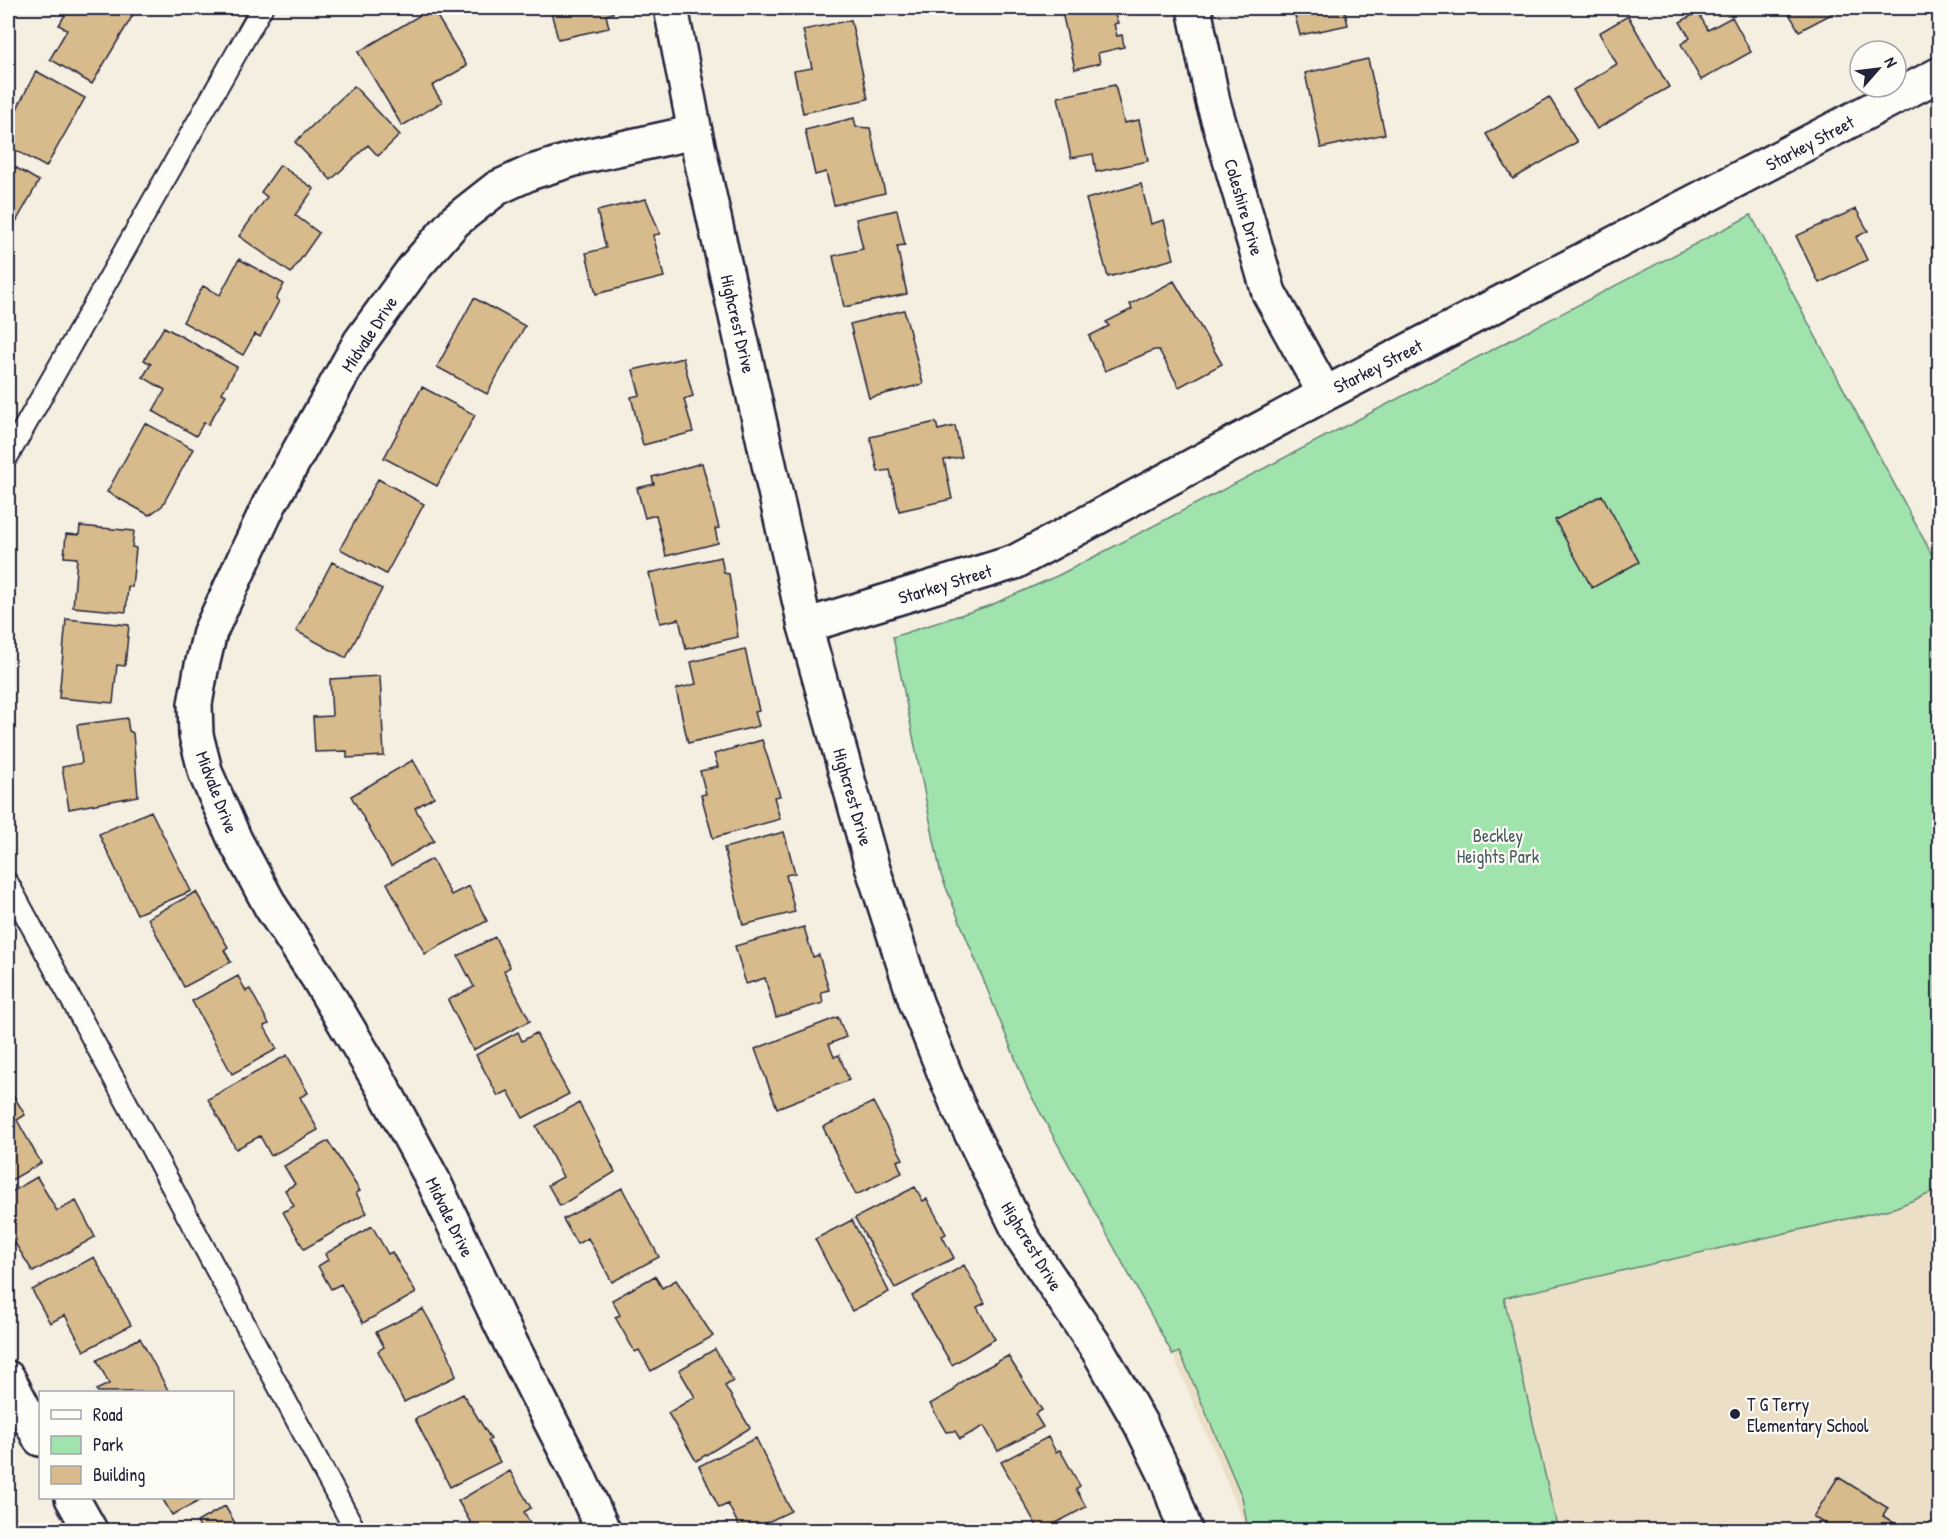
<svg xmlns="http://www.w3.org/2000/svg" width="1947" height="1538" viewBox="0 0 1947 1538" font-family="'Patrick Hand',sans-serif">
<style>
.built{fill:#ecdfc8}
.green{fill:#a1e3ad;stroke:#628274;stroke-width:1.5}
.building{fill:#d7bb8c;stroke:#22223b;stroke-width:1.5}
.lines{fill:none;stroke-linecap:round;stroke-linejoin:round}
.service-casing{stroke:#22223b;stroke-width:24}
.minor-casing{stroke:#22223b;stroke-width:38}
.tertiary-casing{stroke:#22223b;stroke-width:38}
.service{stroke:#fdfcf7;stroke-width:20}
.minor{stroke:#fdfcf7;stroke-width:33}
.tertiary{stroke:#fdfcf7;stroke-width:33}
.poi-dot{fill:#22223b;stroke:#fdfcf7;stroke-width:2}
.labels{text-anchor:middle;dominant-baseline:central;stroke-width:4.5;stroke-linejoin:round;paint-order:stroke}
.street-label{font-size:18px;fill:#22223b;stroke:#fdfcf7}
.park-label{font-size:18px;fill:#485c5d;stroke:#fdfcf7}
.poi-label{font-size:18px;fill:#22223b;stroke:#fdfcf7;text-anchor:start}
</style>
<rect width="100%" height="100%" fill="#f5efe2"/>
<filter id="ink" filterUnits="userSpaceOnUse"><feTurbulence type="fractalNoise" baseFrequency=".0167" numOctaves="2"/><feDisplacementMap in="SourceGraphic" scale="12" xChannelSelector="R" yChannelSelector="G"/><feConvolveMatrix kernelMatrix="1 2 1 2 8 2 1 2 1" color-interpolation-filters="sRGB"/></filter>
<g filter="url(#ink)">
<path class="built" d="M1939,947V1530H1247L1173,1355Z"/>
<path class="green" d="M1751,215L1939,568V1190L1894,1208L1504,1298L1558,1530H1248L1242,1497L1186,1366L1179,1352L1173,1355L1028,1090L941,875L893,637L991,605L1059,575Z"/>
<path class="building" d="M69,8H120L133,15L92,84L50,59L67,30L59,25Z
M432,8L467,66L432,86L442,102L402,126L358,52Z
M550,8H611L613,13L606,15L609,28L558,39Z
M792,8H828L793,15Z
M1061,8H1112L1118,23L1114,24L1117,36L1122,35L1124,47L1098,53L1100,63L1075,69Z
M1293,8H1344L1348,25L1300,35Z
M1786,8H1843L1799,31Z
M1698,12L1708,30L1732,17L1751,52L1701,80L1681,44L1690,38L1680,22Z
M1628,16L1669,87L1597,129L1573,90L1617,64L1599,33Z
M851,20L868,99L803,113L794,71L812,68L803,30Z
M1368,59L1385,134L1321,148L1305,73Z
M36,71L85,98L46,167L8,146V127Z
M1115,85L1124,123L1139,120L1148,161L1096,172L1093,154L1071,158L1058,97Z
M354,86L400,135L378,156L368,145L331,180L295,142Z
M1549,97L1577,142L1513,179L1486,134Z
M854,118L856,127L870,128L885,193L834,205L826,172L815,175L805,130Z
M8,163L39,181L8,236Z
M280,165L314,189L295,215L319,233L291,273L239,236L267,197L261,192Z
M1141,184L1151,224L1164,220L1174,259L1108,277L1086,199Z
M646,199L660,234L653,235L664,277L596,294L586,253L606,248L597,211Z
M1856,209L1868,231L1856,237L1867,260L1819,283L1796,236Z
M897,210L905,245L897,246L907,294L844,307L833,256L863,249L856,219Z
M239,259L284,284L276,299L279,301L260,337L255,334L243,355L183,322L203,286L220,295Z
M1174,281L1222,364L1179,387L1159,350H1154L1105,371L1089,336L1109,326L1106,322L1132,309L1130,304Z
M474,298L525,326L487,394L437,367Z
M904,310L923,384L869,398L850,324Z
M164,327L237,367L222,393L226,395L208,425L204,422L196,436L153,411L165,390L143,377L151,364L144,360Z
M683,358L693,396L684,399L693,432L643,445L631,397L640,395L633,370Z
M422,387L475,415L437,486L384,458Z
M936,422L938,430L955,426L962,457L944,460L952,499L899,511L890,470L878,472L870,437Z
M145,423L193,449L162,506L149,515L107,492Z
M702,463L719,528L715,529L718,543L666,556L656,515L645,518L637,488L654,484L652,477Z
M378,479L424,504L386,574L340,549Z
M1602,495L1639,562L1592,588L1555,520Z
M80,526L134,531L132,547L136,548L132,587L128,586L126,612L73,607L77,558L64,557L66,534L79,535Z
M721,557L724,573L729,574L738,637L686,649L679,619L660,623L649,573Z
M332,562L382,589L346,658L296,631Z
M66,619L129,625L125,666L117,665L113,703L59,698Z
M745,649L759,711L755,712L759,726L688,743L676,689L696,684L691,662Z
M380,676L384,756L347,758V751L315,752L313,717L332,716L330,679Z
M127,718L129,731L133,733L138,796L69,809L62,767L82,763L77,725Z
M762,740L780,796L774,797L780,819L713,838L701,795L706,794L700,771L718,767L714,754Z
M413,760L434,797L415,808L434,841L391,866L351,796Z
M151,811L191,891L137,914L99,834Z
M784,832L795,873L786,875L795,912L743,925L724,848Z
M432,859L451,895L469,886L487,921L425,954L387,883Z
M196,892L228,947L224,950L231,962L184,987L148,918Z
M804,927L813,957L819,955L829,990L821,992L823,1003L776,1017L765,978L746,984L735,946Z
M495,937L510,967L504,971L530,1021L473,1050L448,1000L474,987L458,956Z
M238,976L246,991L250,989L269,1024L264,1026L277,1049L232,1074L192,1001Z
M838,1017L846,1037L829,1044L834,1057L839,1055L849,1080L777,1108L755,1049Z
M518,1032L522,1041L536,1033L569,1094L523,1118L508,1091L498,1096L476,1055Z
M287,1055L308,1093L300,1097L318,1130L271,1156L260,1136L236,1149L208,1099Z
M8,1086L25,1115L17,1120L41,1163L8,1182Z
M873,1102L903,1159L897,1161L902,1173L856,1195L823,1127Z
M579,1103L615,1172L560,1206L548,1185L563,1177L536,1126Z
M328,1141L360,1191L356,1193L367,1213L304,1249L283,1212L294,1206L285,1190L295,1184L284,1166Z
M37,1177L57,1211L76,1201L95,1237L33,1272L8,1232V1194Z
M915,1187L923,1201L927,1199L946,1234L942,1236L954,1258L895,1288L855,1218Z
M622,1188L659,1257L612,1282L588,1238L577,1244L563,1219Z
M852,1220L889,1292L852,1311L815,1239Z
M372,1226L388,1254L392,1252L416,1293L363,1323L341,1284L331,1289L318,1266L328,1260L325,1254Z
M94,1257L131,1325L84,1351L65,1315L50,1323L32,1290Z
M964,1265L985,1303L977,1307L995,1339L952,1365L912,1296Z
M655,1276L662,1288L676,1280L713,1336L651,1371L639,1350L635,1352L615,1317L620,1315L612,1300Z
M423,1309L449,1355L456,1376L404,1402L378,1351L384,1347L376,1332Z
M140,1338L169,1392H98L96,1390L109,1384L97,1360Z
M715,1349L733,1381L725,1386L750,1428L696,1461L668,1413L695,1397L679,1370Z
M1008,1356L1042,1410L1035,1414L1043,1427L998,1451L984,1426L960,1439L955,1431L946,1432L930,1404L955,1390L954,1388L965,1379Z
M463,1394L491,1439L488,1441L500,1462L450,1487L415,1419Z
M1048,1437L1056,1452L1060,1450L1080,1486L1076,1489L1086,1507L1043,1530H1039L1001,1462Z
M756,1438L791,1511L751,1530H741L728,1504L719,1508L699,1466Z
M510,1471L531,1508L524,1512L534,1530H475L458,1501Z
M1838,1477L1888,1508L1883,1516L1904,1529L1903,1530H1888L1875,1523L1870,1530H1835L1813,1517Z
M162,1498H205L172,1515Z
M225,1506L239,1530H201L197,1522Z"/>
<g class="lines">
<g class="service-casing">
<path id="service" d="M8,456L262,8
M8,883L126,1101L355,1530"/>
</g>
<g class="minor-casing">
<path id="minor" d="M1194,8L1213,102L1269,293L1325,394
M805,626L1015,562L1325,394L1940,74
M8,1378L40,1439
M72,1498L90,1530
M603,1530L575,1469L501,1324L433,1180L381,1084L318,978L271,907L235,840L206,774L196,735L195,704L201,670L210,632L269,505L360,342L414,268L455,221L497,188L532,172L581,157L695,132"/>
</g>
<g class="tertiary-casing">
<path id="tertiary" d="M671,8L695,132L805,626L872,866L916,1002L957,1104L1022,1237L1098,1350L1140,1423L1167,1478L1185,1530"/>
</g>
<use href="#service" class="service"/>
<use href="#minor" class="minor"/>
<use href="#tertiary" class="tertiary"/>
</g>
</g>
<circle class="poi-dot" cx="1735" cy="1414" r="6"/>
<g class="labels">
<g class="street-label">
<text transform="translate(1810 143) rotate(-28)">Starkey Street</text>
<text transform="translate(1244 207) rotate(74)">Coleshire Drive</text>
<text transform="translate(738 324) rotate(77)">Highcrest Drive</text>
<text transform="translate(369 334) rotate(-57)">Midvale Drive</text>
<text transform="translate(1378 366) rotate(-27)">Starkey Street</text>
<text transform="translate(945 584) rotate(-17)">Starkey Street</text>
<text transform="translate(217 792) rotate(69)">Midvale Drive</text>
<text transform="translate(853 797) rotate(74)">Highcrest Drive</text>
<text transform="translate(450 1217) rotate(64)">Midvale Drive</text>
<text transform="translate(1032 1246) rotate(59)">Highcrest Drive</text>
</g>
<g class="park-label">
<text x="1498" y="835">Beckley<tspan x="1498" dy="21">Heights Park</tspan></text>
</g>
<g class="poi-label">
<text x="1747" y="1404">T G Terry<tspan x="1747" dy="21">Elementary School</tspan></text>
</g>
</g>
<rect width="1947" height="1538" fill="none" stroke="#fdfcf7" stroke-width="30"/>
<rect x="15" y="15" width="1917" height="1508" fill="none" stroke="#22223b" stroke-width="2" filter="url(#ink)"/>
<rect x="39" y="1391" width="195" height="108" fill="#fdfcf7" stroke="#a5a5ac" stroke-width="1.5"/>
<rect x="51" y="1410" width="30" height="9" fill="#fdfcf7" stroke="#a5a5ac" stroke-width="1.5"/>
<text x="93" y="1421" font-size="18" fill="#22223b">Road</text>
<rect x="51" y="1436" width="30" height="18" fill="#a1e3ad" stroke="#a5a5ac" stroke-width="1.5"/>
<text x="93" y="1451" font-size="18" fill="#22223b">Park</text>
<rect x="51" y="1466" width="30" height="18" fill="#d7bb8c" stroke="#a5a5ac" stroke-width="1.5"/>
<text x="93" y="1481" font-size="18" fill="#22223b">Building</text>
<g transform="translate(1878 69) rotate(62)"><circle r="28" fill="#fdfcf7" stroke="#a5a5ac" stroke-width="1.5"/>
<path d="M0-4.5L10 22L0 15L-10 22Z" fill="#22223b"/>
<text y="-9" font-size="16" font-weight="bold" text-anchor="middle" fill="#22223b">N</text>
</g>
</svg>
